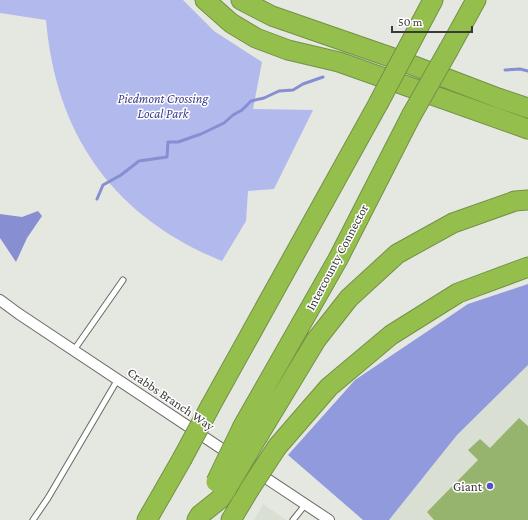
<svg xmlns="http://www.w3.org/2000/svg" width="528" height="520" viewBox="0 0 528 520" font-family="'Crimson Pro',serif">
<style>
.built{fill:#d9dfd2}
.green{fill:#b2b9ed}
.forest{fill:#929ade}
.water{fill:#878ed1}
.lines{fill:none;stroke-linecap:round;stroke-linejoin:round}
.stream{stroke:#878ed1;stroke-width:3}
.building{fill:#97b46e}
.service-casing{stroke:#676964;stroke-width:7}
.minor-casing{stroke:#676964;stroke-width:12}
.motorway-casing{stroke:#749146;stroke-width:21}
.service{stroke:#fff;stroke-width:5}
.minor{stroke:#fff;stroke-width:10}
.motorway{stroke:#94bf4d;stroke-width:19}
.motorway-bridge-casing{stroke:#749146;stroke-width:21;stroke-linecap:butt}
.motorway-bridge{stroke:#94bf4d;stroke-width:19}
.poi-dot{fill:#5351c9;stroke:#fff;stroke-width:1.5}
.labels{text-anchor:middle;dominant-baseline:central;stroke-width:3;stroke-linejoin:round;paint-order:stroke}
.park-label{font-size:13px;font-style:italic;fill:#3c3c8d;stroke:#fff}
.street-label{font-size:13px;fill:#3a3b39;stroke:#fff}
.poi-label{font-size:13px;fill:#3a3b39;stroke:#fff;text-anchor:end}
</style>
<rect width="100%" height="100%" fill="#e5e7e1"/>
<path class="built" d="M528,365V520H388L457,435Z
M263,504L286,520H254Z"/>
<path class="green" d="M0,0H183L214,31L262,62L253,109L313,110L274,189L248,191L246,221L222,261C114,217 56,136 46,20L0,13Z"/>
<path class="forest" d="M528,284V365L457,435L389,520H363L288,455L355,380L468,304Z"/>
<path class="water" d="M38,211L42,216L27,238L16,262L0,238V214L22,217Z"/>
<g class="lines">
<path class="stream" d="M505,70L520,69L528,71
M97,199L103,185L121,175L139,161L167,157L168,142H178L201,134L224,123L233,115L242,110L251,101L264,98L279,91L293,90L303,84L323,77"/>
</g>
<path class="building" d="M519,418L528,426V520H434L427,512L478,460L468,450L480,439L490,448Z"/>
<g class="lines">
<g class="service-casing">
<path id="service" d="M74,350L123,280
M33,520L48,498L118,379
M293,520L305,505"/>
</g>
<g class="minor-casing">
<path id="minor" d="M0,300L19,314L329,520"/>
</g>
<g class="motorway-casing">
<path id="motorway" d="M205,0L231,23L256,38L288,50L339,62L528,129
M241,0L272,16L396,59L498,98L528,108
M414,36L433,0
M449,49L476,0
M211,405L378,104
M243,426L338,259L411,116
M258,436L316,340L349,298L397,254L453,223L515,201L528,200
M277,447L329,387L391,335L458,293L528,267
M147,520L182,459
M197,520L200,515L220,499L226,490
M231,520L249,490"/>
</g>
<use href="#service" class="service"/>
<use href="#minor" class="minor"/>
<use href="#motorway" class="motorway"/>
<g class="motorway-bridge-casing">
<path id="motorway-bridge" d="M378,104L414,36
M411,116L449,49
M182,459L211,405
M216,482L243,426
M226,490L258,436
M249,490L277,447"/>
</g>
<use href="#motorway-bridge" class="motorway-bridge"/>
</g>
<circle class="poi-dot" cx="490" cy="486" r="4"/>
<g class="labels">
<g class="park-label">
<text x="163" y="98">Piedmont Crossing<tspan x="163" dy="15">Local Park</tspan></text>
</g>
<g class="street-label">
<text transform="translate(337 257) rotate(-62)">Intercounty Connector</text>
<text transform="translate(171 399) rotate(34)">Crabbs Branch Way</text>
</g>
<g class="poi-label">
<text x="482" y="486">Giant</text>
</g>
</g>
<path d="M392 26v6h80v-6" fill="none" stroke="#3a3b39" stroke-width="2"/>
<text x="398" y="26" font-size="12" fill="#3a3b39" stroke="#ffffff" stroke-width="3" paint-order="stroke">50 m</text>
</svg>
